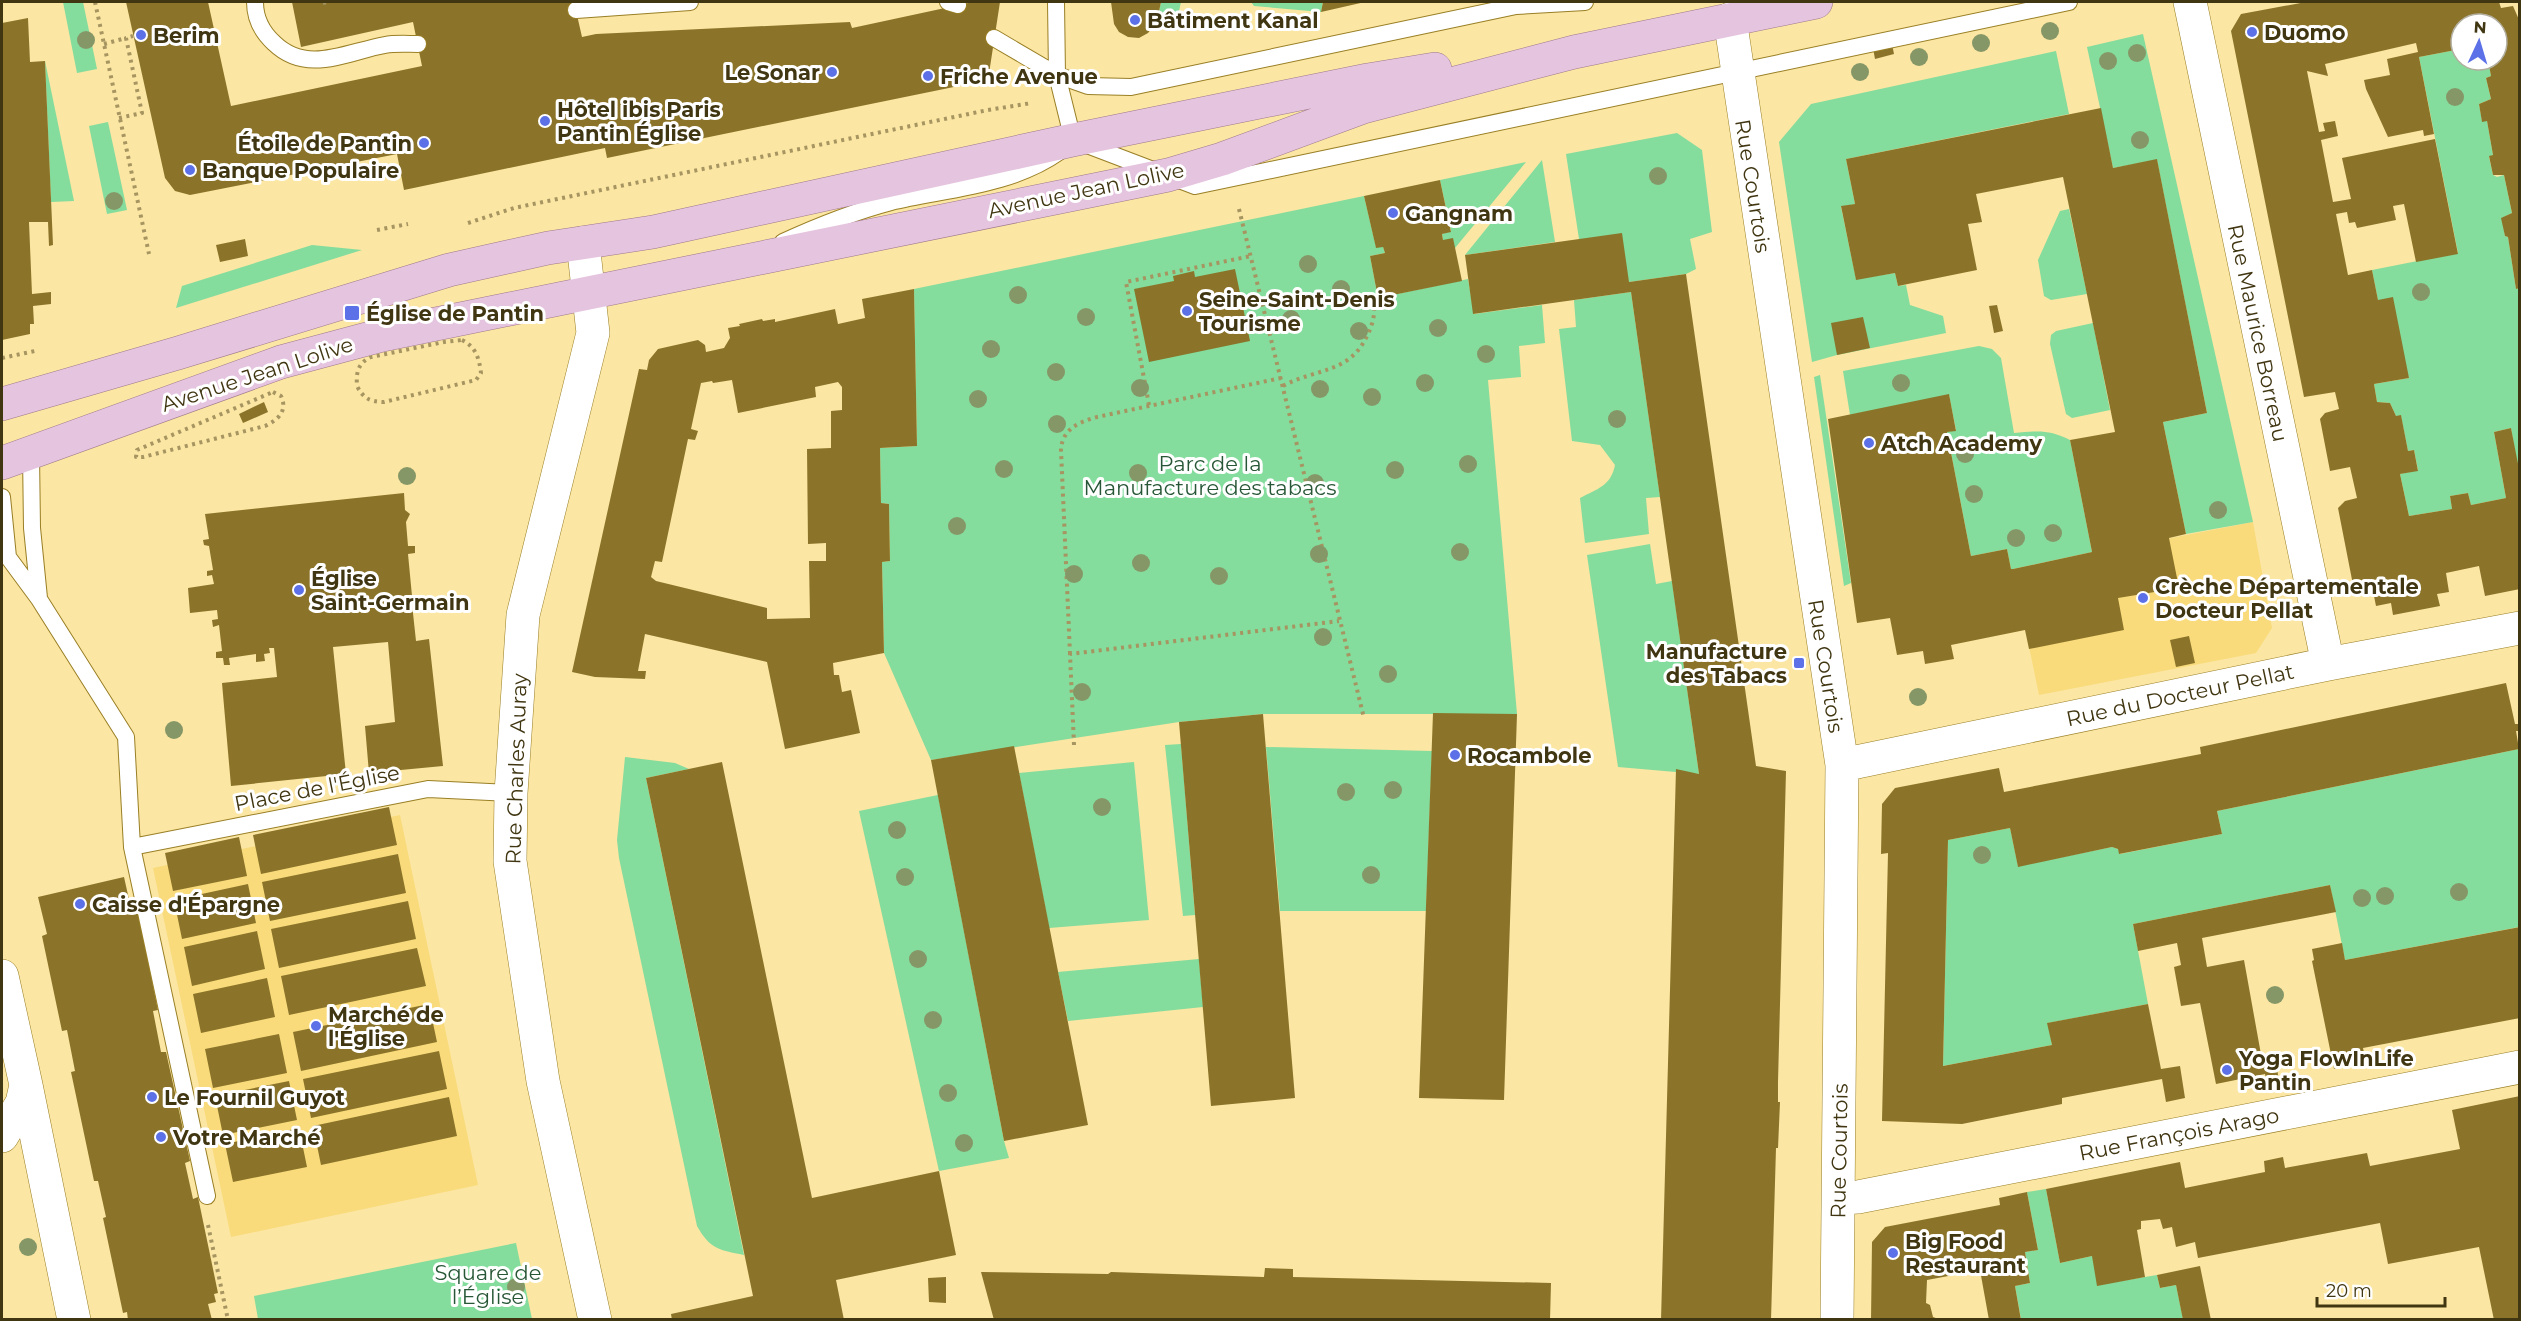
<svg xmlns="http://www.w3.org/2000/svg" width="2521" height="1321" viewBox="0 0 2521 1321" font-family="Montserrat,sans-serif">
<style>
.built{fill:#f9db7c}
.green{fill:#84dc9d}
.building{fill:#8b7429;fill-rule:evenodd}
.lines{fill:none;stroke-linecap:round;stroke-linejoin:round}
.lane-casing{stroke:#997f25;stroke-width:18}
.street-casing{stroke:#997f25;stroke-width:34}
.primary-casing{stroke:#a0788a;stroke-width:34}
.path{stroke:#a69561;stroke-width:4;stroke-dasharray:3 4.5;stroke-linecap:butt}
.lane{stroke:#fff;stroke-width:16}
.street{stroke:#fff;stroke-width:33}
.primary{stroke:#e5c4df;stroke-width:33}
.tree{fill:#869767}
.poi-dot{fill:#5c71e8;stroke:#fff;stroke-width:2}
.labels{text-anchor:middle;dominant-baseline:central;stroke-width:6;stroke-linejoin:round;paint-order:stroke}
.poi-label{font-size:21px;font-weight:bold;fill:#413612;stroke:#fff;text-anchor:start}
.street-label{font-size:21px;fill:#413612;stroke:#fff}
.park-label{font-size:21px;fill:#275736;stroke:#fff}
</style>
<rect width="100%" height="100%" fill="#fbe6a3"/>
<path class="built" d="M2253,522L2272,628L2256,653L2039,695L2013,569Z
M400,815L478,1185L231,1237L153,868Z"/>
<path class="green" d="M63,2H83L97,69L77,73Z
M1161,2H1181L1177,20L1170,27L1157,21Z
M1251,2H1323L1321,12L1254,6Z
M2143,34L2253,522L2186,534L2163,422L2207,413L2157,160L2113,168L2087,47Z
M2461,49V60H2488L2491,76L2486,78L2491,99L2479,104L2482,121H2487L2493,155L2489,157L2493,175L2497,177L2504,175L2512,213L2502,218L2505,236L2508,237L2516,289L2519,288L2520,291L2519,474L2511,428L2494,432L2506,498L2471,505L2468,493L2450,496L2452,509L2409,516L2400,474L2418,470L2414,450L2408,451L2401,416H2396L2390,403L2377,402L2374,384L2409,378L2378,300L2372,270L2458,253L2419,57Z
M2056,51L2069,114L1846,159L1855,204L1841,207L1856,279L1895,273L1898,286L1906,285L1910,305L1943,316L1946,333L1837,355L1812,362L1779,142L1811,104Z
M45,61L74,201L51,202Z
M108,122L127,210L107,214L89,126Z
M1677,133L1702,150L1712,232L1690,239L1696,269L1686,274L1629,282L1579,239L1566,154Z
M1542,160L1555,242L1465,255Z
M1526,162L1455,248L1443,240L1442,234L1451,231L1440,180Z
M1364,196L1376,247H1383L1385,253L1370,256L1378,298L1468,279L1474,314L1542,305L1545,343L1519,346L1521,377L1488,380L1517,714H1263L1179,722L931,760L884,653L882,562L890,561L889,504L881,503L880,448L917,446L914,289Z
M2069,209L2087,294L2051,300L2044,296L2038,260L2060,211Z
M312,245L362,250L176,308L182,286Z
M1631,292L1660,497L1646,498L1649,534L1585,543L1580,498C1597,489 1611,486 1615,465L1600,445L1572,441L1559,329L1576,327L1574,300Z
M2093,323L2110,410L2072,418L2066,414L2050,344L2051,335L2056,331Z
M1979,346L1992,349L2001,358L2014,433C2037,431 2049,429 2070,440L2092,552L2013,569H2011L2007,549L1971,556L1947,432L1956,430L1949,395L1850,415L1843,371Z
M1820,375L1851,583L1844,586L1814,377Z
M1650,544L1656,584L1672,581L1699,774L1618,767L1587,555Z
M1181,744L1195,915L1183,916L1165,745Z
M1266,747L1432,751L1426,911H1280Z
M2519,749V927L2345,960L2330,885L2133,924L2148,1004L2048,1023L2052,1045L1943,1066L1948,840L2010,828L2018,866L2112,847L2118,849L2120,854L2222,834L2217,811Z
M625,757L675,763L689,769L646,778L744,1255C719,1250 710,1249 697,1226L619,858L617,840Z
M1134,762L1149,920L1049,928L1019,773Z
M938,795L1004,1141L1009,1158L939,1171L859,811Z
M1199,959L1203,1007L1068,1021L1058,972Z
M2046,1189L2060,1263L2092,1256L2109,1283L2157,1275L2160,1288L2176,1285L2183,1319H2021L2015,1286L2030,1283L2025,1252L2038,1250L2027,1192Z
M516,1243L532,1319H258L254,1296Z"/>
<path class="building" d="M126,2H208L231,106L422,66L413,22L301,47L292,2H574L582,37L596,34L850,22L852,28L973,2H1000L988,80L607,158L605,148L404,190L397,154L190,195L175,191L165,178Z
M1111,2H1161L1157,21L1148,33L1139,38L1128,37L1119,32L1114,24Z
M1323,2H1365L1321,12Z
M2306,2H2499L2501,8L2513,6L2520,22V288L2516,289L2508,237L2505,236L2501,218L2512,213L2504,175H2493L2489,156L2493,155L2487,121L2482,122L2479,104L2491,99L2486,78L2491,76L2488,60H2497V24H2461V49L2419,57L2434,134L2424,136L2423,130L2388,137L2366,89L2364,80L2390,75L2387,59L2418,52L2416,43L2325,64L2328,76L2307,71L2319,132L2325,131L2323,123L2335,121L2338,136L2321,140L2333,202L2351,199L2342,158L2435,139L2458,254L2416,262L2404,204L2393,206L2396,220L2357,228L2355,222L2349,223L2347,212L2336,214L2348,275L2372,270L2378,300L2393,297L2409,378L2374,384L2377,402L2390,403L2396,416L2401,415L2408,451L2414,450L2418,471L2400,474L2409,516L2452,509L2450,496L2468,493L2471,505L2506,498L2494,432L2511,428L2520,474V589L2485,596L2479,566L2446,573L2449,592L2437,594L2440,606L2393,615L2391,603L2376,606L2372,586L2354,590L2338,508L2345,501L2357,498L2350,467L2330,471L2320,419L2325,413L2339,409L2335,392L2304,397L2231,31L2241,14Z
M28,18L30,62L45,61L53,245L49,246L48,222H29L32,294L51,292V304L33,306L34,324H30V334L2,340V23Z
M1892,44L1894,54L1875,59L1873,48Z
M2101,108L2113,168L2157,159L2207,413L2163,422L2186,534L2169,538L2179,588L2118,598L2124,630L2029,649L2025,630L1951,645L1954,659L1925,664L1923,651L1897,655L1890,618L1857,623L1828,419L1949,394L1956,431L1947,432L1971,556L2007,549L2011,569H2013L2092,552L2070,440L2115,432L2063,177L1976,194L1982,222L1968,224L1977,270L1898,286L1895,273L1856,280L1841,206L1855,204L1846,159Z
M1440,180L1451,232L1442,234L1443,240L1453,238L1462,281L1378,298L1370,256L1385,253L1383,247L1376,248L1364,196Z
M1622,233L1629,282L1686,274L1756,766L1786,771L1778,1082V1102H1780L1778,1148H1776L1771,1320H1661L1676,769L1699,774L1631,292L1473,314L1465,255Z
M245,239L248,256L220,262L216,245Z
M1235,269L1250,341L1149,362L1134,289L1174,281L1173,276L1194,271L1195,277Z
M914,289L917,446L880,448L881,503L889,504L890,561L882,562L884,653L833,663L834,675H839L842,692L851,690L860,733L785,749L767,662L645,634L638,671H646L645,679L595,677L572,672L639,369L647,370L649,360L658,349L698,340L705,345L706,352L724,348L730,338L728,328L740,326L739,324L762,319L763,321L775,319V322L835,309L838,324L865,318L862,299ZM732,380L738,413L816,397L815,387L838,382L842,387V410L831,411V448L807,449L808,544L826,543V561H809L810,618L767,619V608L656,581L651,577L655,561L662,562L688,439L695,440L698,431L691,429L701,383L712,381L713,383Z
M1997,305L2003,331L1994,333L1989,306Z
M1863,317L1870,348L1837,355L1831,323Z
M264,402L268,412L243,423L239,414Z
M404,493L405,510L410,514L406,522L408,546H415V553L408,554L412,596L419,595L420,603L412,604L416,641L429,639L443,766L369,773L365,726L395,722L388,642L333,647L346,774L231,786L222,683L277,677L274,648H269L270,653L264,654L265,661L256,662V654L229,658L230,665H224L223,658H216V652L222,651L219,625L213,627L212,620L218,619L217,610L190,613L188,588L214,584L212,575L207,576V571L213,570L209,546L204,545L203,540L209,539L205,514Z
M2189,636L2195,663L2176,667L2170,640Z
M2506,683L2515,724H2520V731H2516L2519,749L2217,811L2222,834L2119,854L2118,849L2112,847L2018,867L2010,828L1948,840L1943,1066L2052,1045L2047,1023L2148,1004L2161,1069L2180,1066L2185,1098L2166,1102L2162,1079L2062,1098V1104L1962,1124L1882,1121L1888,853L1881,854L1882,804L1895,788L1999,768L2004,792L2201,754L2200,747Z
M1433,713L1517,714L1504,1100L1419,1098Z
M1263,714L1295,1098L1211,1106L1179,722Z
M1014,746L1088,1125L1004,1141L931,760Z
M722,762L812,1198L939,1171L956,1255L836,1280L844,1320H672L671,1314L753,1296L646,778Z
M389,807L397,845L261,874L253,835Z
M239,837L247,876L173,891L165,853Z
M398,854L406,893L270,921L262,882Z
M124,877L132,913L138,912L158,1010L153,1011L161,1052H166L190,1161L185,1163L193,1199L198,1197L218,1293L214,1294L216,1302L208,1304L212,1320H128L127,1312L123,1313L103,1218L106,1217L98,1181H94L71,1072L75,1071L67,1030L62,1031L42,936L47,934L38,897Z
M248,884L256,923L182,939L174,900Z
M2330,885L2336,912L2202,938L2207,967L2244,960L2262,1060L2275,1058L2279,1080L2267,1082L2265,1074L2216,1084L2200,1003L2181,1006L2174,967L2181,965L2177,943L2138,951L2133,924Z
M408,901L416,939L279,968L271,929Z
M2520,927V1018L2363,1048L2366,1062L2334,1069L2312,961L2314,960L2312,949L2342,943L2345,960Z
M257,931L265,969L192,986L184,947Z
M417,948L426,986L289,1015L281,976Z
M267,978L275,1017L201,1033L193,994Z
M429,1004L437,1042L301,1071L293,1032Z
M279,1034L287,1073L213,1088L205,1049Z
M439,1051L447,1089L311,1118L303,1079Z
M289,1081L297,1120L223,1135L215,1096Z
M2520,1096V1320H2494L2479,1247L2388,1264L2380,1223L2198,1258L2195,1242L2176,1247L2172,1227L2163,1229L2160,1219L2141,1221V1229L2137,1230L2145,1277L2097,1286L2092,1256L2060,1263L2046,1189L2180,1162L2185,1188L2265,1172L2264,1161L2283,1157L2285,1168L2367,1153L2370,1166L2460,1149L2452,1110Z
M449,1097L457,1136L321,1165L313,1126Z
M299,1128L307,1167L233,1182L225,1144Z
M2027,1192L2038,1250L2025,1252L2030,1283L2015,1286L2021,1320H1989L1980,1270L1927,1280L1926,1303L1930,1305L1933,1317L1941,1320H1871L1872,1242L1885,1227L2000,1205L1999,1198Z
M2200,1266L2211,1320H2183L2176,1285L2160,1288L2157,1275Z
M1265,1268L1293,1269V1277L1551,1283L1550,1320H994L981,1272L1108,1274L1111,1272L1264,1277Z
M946,1277V1303L929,1302L928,1278Z"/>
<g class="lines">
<g class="lane-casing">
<path id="lane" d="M255,2C255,18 262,32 274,43C307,75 346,52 385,45C395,43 407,44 418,44
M948,2L958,5
M1056,2L1057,75L1073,140
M576,10L690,2
M994,38L1057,75L1088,86L1131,87L1516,6L1585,2
M1082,143L1195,186L2069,2
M783,242C818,226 853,212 891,202C946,189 1011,186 1059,152
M31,454L32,528L39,598
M2,497L8,557L39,599L126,737L132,847L428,789L511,793
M132,847L207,1196"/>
</g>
<g class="street-casing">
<path id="street" d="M2190,2L2328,664
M1730,19L1842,765L1837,1320
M583,243L593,333L523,615L511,793L510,861L543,1081L595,1320
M1842,765L2328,664L2520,628
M2,976L26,1085L22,1103L2,1136
M26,1085L74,1320
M1839,1198L1858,1197L2520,1067"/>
</g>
<g class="primary-casing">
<path id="primary" d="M2,404L178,353L449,270L548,248L653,232L1073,140L1368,80L1435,69
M2,463L281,362L382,335L1168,175L1222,159L1363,107L1574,52L1816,2"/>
</g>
<path class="path" d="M95,2L149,254
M323,3L328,2
M104,44L126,38
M119,118L142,113L126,38L133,36
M1239,209L1364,718
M468,223L514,208L988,110L1032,103
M377,230L408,224
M462,340C476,347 479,358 481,373L476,380L384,402C370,402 363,398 357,386C356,372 358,363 371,357L444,342Z
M2,358L35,351
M1283,386C1316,368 1349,374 1367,336C1373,324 1376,312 1373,299
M273,392L281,396C288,411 278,420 265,426L143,457H136L137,450Z
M1149,405L1126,282L1251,256
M1070,654L1061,450C1062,429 1079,422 1097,417L1281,378
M1074,745L1070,654L1339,621
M208,1225L228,1320"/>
<use href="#lane" class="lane"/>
<use href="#street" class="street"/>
<use href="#primary" class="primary"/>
</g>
<g class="tree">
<circle cx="2050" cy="31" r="9"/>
<circle cx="86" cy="40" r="9"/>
<circle cx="1981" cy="43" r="9"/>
<circle cx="2137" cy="53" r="9"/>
<circle cx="1919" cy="57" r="9"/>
<circle cx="2108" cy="61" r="9"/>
<circle cx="1860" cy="72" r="9"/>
<circle cx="2455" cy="97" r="9"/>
<circle cx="2140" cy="140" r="9"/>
<circle cx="1658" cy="176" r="9"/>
<circle cx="114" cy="201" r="9"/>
<circle cx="1308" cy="264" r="9"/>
<circle cx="1341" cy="289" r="9"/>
<circle cx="2421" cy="292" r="9"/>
<circle cx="1018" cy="295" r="9"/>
<circle cx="1086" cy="317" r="9"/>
<circle cx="1291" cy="319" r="9"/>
<circle cx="1438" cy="328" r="9"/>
<circle cx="1359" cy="331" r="9"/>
<circle cx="991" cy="349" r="9"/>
<circle cx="1486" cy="354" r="9"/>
<circle cx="1056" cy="372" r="9"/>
<circle cx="1425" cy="383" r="9"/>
<circle cx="1901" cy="383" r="9"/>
<circle cx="1140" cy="388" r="9"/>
<circle cx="1320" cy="389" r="9"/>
<circle cx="1372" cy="397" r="9"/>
<circle cx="978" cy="399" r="9"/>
<circle cx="1617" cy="419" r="9"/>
<circle cx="1057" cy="424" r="9"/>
<circle cx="1965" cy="454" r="9"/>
<circle cx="1468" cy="464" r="9"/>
<circle cx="1004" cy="469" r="9"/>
<circle cx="1395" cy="470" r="9"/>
<circle cx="1138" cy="473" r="9"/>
<circle cx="407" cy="476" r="9"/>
<circle cx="1315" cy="483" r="9"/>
<circle cx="1974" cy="494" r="9"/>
<circle cx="2218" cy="510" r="9"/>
<circle cx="957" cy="526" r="9"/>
<circle cx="2053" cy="533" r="9"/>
<circle cx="2016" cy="538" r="9"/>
<circle cx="1460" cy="552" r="9"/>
<circle cx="1319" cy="554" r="9"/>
<circle cx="1141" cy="563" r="9"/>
<circle cx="1074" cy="574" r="9"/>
<circle cx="1219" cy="576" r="9"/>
<circle cx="1323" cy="637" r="9"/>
<circle cx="1388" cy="674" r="9"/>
<circle cx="1082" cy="692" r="9"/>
<circle cx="1918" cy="697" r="9"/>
<circle cx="174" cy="730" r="9"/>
<circle cx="1393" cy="790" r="9"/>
<circle cx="1346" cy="792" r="9"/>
<circle cx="1102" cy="807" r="9"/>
<circle cx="897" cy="830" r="9"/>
<circle cx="1982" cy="855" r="9"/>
<circle cx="1371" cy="875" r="9"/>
<circle cx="905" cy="877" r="9"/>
<circle cx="2459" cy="892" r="9"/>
<circle cx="2385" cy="896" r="9"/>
<circle cx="2362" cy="898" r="9"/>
<circle cx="918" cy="959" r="9"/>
<circle cx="2275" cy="995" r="9"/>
<circle cx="933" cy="1020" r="9"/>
<circle cx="948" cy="1093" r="9"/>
<circle cx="964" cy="1143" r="9"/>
<circle cx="28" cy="1247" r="9"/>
<circle cx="516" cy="1287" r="9"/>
</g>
<g class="poi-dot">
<circle cx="1135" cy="20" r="6"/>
<circle cx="2252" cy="32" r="6"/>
<circle cx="141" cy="35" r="6"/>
<circle cx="832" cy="72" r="6"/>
<circle cx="928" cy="76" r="6"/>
<circle cx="545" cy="121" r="6"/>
<circle cx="424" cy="143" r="6"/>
<circle cx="190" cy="170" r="6"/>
<circle cx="1393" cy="213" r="6"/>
<circle cx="1187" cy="311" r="6"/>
<rect x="344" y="305" width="16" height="16" rx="3"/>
<circle cx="1869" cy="443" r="6"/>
<circle cx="299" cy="590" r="6"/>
<circle cx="2143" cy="598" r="6"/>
<rect x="1793" y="657" width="12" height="12" rx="3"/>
<circle cx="1455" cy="755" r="6"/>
<circle cx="80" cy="904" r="6"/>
<circle cx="316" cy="1026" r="6"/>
<circle cx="2227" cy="1070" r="6"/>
<circle cx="152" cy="1097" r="6"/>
<circle cx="161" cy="1137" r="6"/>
<circle cx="1893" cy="1253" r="6"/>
</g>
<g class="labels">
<g class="poi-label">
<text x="1147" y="20">Bâtiment Kanal</text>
<text x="2264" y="32">Duomo</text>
<text x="153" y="35">Berim</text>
<text x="820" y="72" text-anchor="end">Le Sonar</text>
<text x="940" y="76">Friche Avenue</text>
<text x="557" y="109">Hôtel ibis Paris<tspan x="557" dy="24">Pantin Église</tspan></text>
<text x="412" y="143" text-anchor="end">Étoile de Pantin</text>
<text x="202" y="170">Banque Populaire</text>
<text x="1405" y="213">Gangnam</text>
<text x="1199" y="299">Seine-Saint-Denis<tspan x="1199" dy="24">Tourisme</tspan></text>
<text x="366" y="313">Église de Pantin</text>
<text x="1881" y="443">Atch Academy</text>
<text x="311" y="578">Église<tspan x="311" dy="24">Saint-Germain</tspan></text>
<text x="2155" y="586">Crèche Départementale<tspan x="2155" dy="24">Docteur Pellat</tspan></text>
<text x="1787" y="651" text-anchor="end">Manufacture<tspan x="1787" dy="24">des Tabacs</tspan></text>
<text x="1467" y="755">Rocambole</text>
<text x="92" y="904">Caisse d'Épargne</text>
<text x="328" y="1014">Marché de<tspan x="328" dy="24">l'Église</tspan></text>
<text x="2239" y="1058">Yoga FlowInLife<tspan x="2239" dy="24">Pantin</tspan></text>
<text x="164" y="1097">Le Fournil Guyot</text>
<text x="173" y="1137">Votre Marché</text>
<text x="1905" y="1241">Big Food<tspan x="1905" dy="24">Restaurant</tspan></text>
</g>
<g class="street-label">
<text transform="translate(1753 186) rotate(81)">Rue Courtois</text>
<text transform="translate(1086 190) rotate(-12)">Avenue Jean Lolive</text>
<text transform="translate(2258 333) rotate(78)">Rue Maurice Borreau</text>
<text transform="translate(257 374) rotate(-18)">Avenue Jean Lolive</text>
<text transform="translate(1826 666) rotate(81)">Rue Courtois</text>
<text transform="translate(2180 695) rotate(-12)">Rue du Docteur Pellat</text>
<text transform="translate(516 769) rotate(-88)">Rue Charles Auray</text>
<text transform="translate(317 788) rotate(-11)">Place de l'Église</text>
<text transform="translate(2179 1134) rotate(-11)">Rue François Arago</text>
<text transform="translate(1839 1151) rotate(-89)">Rue Courtois</text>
</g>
<g class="park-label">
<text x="1210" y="463">Parc de la<tspan x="1210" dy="24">Manufacture des tabacs</tspan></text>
<text x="488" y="1272">Square de<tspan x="488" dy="24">l’Église</tspan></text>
</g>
</g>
<rect width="2521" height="1321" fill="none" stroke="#413612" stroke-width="6"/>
<g transform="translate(2479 42) rotate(4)"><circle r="28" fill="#ffffff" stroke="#b3afa0" stroke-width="1.5"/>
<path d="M0-4.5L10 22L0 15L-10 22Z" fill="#5c71e8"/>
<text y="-9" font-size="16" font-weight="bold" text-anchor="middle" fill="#413612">N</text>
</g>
<path d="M2317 1297v9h128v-9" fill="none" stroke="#413612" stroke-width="3"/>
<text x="2326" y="1297" font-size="18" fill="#413612" stroke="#ffffff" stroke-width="4.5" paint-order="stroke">20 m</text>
</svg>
